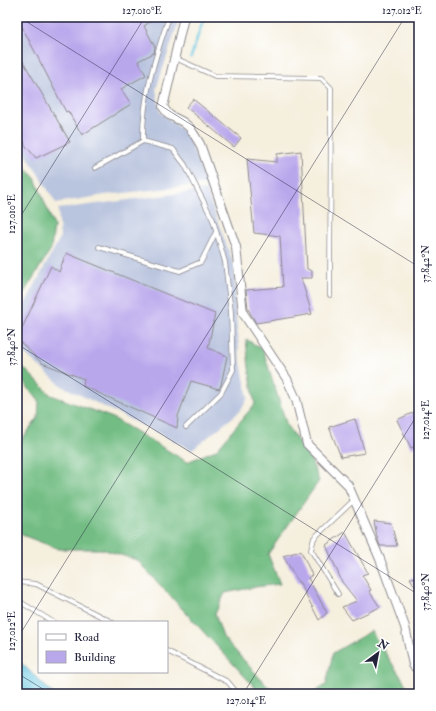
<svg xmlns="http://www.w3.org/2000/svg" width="436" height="711" viewBox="0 0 436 711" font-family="'IM FELL Double Pica',serif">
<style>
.industrial{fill:#b9c4de}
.forest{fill:#73bd84;stroke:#4a7060}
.water{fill:#62c5e0;stroke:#42748e}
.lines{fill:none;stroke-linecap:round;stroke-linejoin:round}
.stream{stroke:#62c5e0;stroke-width:2.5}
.building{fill:#b9a7ec}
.lane-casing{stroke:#8c888c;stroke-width:5.5}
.street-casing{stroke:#8c888c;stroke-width:10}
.lane{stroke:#fff;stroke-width:4}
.street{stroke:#fff;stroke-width:8}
.ticks{fill:none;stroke:#22223b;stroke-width:1;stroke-opacity:0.45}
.neatline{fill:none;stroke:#22223b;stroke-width:1.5}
.ticks-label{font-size:10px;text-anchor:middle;fill:#22223b}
</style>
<rect width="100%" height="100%" fill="#fff"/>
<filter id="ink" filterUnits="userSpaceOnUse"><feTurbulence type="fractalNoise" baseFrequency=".025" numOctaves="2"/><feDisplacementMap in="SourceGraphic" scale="8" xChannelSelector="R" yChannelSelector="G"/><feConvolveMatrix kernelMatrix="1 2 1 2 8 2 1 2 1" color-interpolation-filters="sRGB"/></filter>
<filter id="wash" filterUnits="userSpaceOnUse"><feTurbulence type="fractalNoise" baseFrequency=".012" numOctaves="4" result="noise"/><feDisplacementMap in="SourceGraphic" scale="16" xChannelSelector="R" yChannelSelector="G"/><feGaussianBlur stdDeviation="0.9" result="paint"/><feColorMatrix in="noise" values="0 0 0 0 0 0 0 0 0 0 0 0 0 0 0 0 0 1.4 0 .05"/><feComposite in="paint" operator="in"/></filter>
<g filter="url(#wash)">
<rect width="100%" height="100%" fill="#f5efde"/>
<path class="industrial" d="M17,17H180L156,89L160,112L187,134L206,184L105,195L56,203L26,154L17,130Z
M206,190L235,268V301L239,352L248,398L239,412L192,450L62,386L17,347V319L60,238L58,209Z"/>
<path class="forest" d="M17,159L35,178L54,226L51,249L17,304Z
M246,339L263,350L287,426L310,458L319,481L268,554L280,584L255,587L225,593L215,614L223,637L267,686L286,694H261L137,560L102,549H59L22,535L17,529V446L38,418L39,401L17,374V361L51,395L113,418L187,462L216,450L255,404L249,368Z
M371,631L412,694H312L326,685L333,653Z"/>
<path class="water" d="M17,659L50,691L54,694H28L17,684Z"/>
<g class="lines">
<path class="stream" d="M191,57L204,17"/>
</g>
<g id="blocks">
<path class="building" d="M17,17H157L144,26L155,47L154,53L138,61L146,75L121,89L131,104L82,135L68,111L66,112Z
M17,51L70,142L36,158L25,145L17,119Z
M193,99L241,138L234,147L186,107Z
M301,151L307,269L312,271V278H301L312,314L256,323L248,309L246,290L283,287L280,236L254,233L247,159L277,162V154Z
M66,253L215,314L208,348L227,356L221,385L219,389L191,381L178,416L177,428L83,386L84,379L42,363L17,339L51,266L59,272Z
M419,410V445L411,448L397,420Z
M355,419L365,453L341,457L329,427Z
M374,521L391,523L397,546H380L377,537Z
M345,532L368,573L362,575L371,590L369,591L380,607L352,620L342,607L357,601L342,582L326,545Z
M301,551L312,575L308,578L327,613L319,620L300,583H299L283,556Z
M419,577V593L410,578Z"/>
</g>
</g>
<g filter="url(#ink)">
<use href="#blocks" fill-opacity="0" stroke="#8c888c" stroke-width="1"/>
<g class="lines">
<g class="lane-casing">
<path id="lane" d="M175,58L215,76L321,78L331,88L330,295
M143,141L173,149L185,165L213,220L225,262L231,312L233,370L221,393L186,427
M95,168L143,141C142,99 155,57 169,17
M99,247L180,271L201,262L216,232
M17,582L36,584L112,622
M338,594L311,550L314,538L354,500
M17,598L22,603L53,622
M167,651L228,682L238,694"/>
</g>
<g class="street-casing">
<path id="street" d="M184,17L163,107L169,115L183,122L190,128L200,144L236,247L243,313L287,379L296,399L307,444L348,485L380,559L405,627L413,665L419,671"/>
</g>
<use href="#lane" class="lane"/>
<use href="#street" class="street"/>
</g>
</g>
<path class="ticks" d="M19,17L419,267M17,222L145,17M17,344L419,595M17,639L405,17M17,673L51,694M243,694L419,412"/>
<rect width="436" height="711" fill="none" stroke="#fff" stroke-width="44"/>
<rect x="38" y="621" width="130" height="52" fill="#ffffff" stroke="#a7a7b1"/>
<rect x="46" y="634" width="20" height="6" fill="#ffffff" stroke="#a7a7b1"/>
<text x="74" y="641" font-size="12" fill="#22223b">Road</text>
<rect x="46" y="651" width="20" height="12" fill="#b9a7ec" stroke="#a7a7b1"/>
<text x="74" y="661" font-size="12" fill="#22223b">Building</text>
<g transform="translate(378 653) rotate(32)" stroke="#ffffff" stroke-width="3" paint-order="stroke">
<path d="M0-3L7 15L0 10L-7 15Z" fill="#22223b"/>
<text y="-6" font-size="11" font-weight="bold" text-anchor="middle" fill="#22223b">N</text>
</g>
<rect x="22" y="22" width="392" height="667" class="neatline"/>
<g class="ticks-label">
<text x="142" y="14">127.010°E</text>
<text x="402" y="14">127.012°E</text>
<text transform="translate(11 214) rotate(-90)" y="4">127.010°E</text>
<text transform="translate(425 264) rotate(-90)" y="4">37.842°N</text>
<text transform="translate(11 347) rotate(-90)" y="4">37.840°N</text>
<text transform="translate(425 420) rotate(-90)" y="4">127.014°E</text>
<text transform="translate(425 592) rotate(-90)" y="4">37.840°N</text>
<text transform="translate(11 631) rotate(-90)" y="4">127.012°E</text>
<text x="246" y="704">127.014°E</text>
</g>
</svg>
